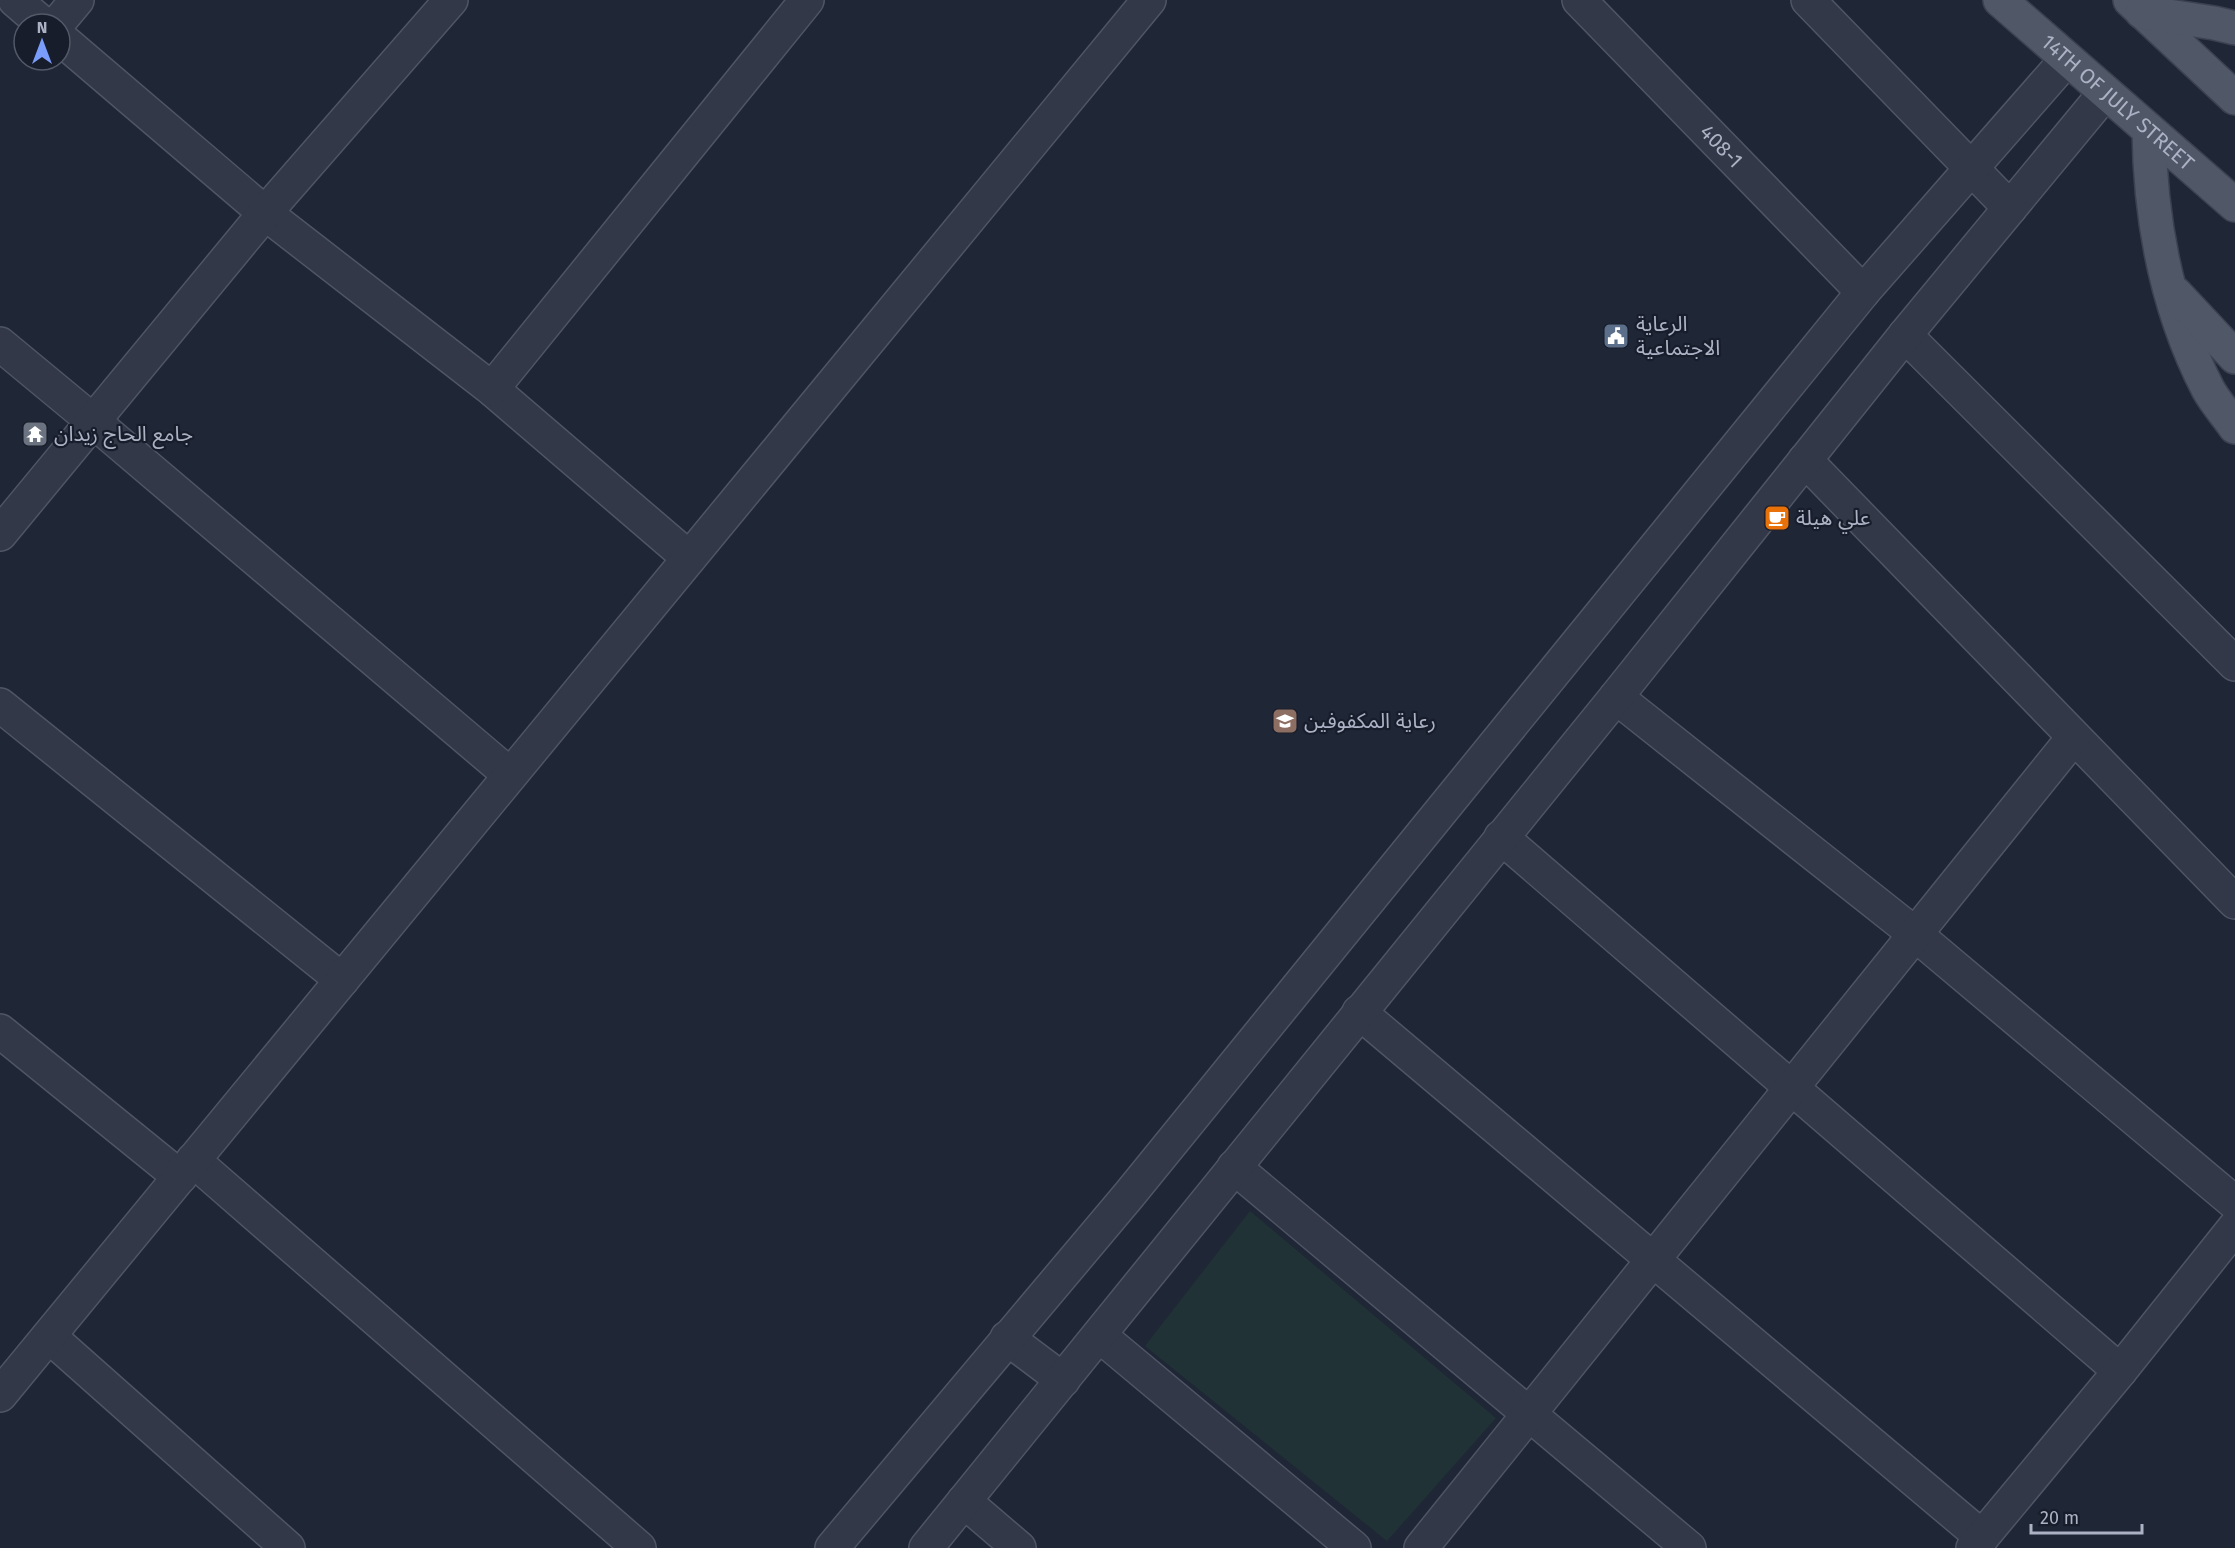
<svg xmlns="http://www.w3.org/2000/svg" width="2235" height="1548" viewBox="0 0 2235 1548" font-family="'Fira Sans','Noto Sans Arabic',sans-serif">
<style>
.green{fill:#213237}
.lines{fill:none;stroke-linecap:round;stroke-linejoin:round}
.street-casing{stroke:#505565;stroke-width:36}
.primary-casing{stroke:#3c4150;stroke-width:36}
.street{stroke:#323847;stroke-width:33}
.primary{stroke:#505767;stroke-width:33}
.labels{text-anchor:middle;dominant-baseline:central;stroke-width:4.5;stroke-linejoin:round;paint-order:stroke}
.street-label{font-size:21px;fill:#acb2c4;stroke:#181d2b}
.poi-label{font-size:21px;fill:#acb2c4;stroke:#181d2b;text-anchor:start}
</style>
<rect width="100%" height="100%" fill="#1f2636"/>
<path class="green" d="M1250,1211L1496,1418L1387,1541L1145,1346Z"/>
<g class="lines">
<g class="street-casing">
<g id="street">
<path d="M15,0L43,24"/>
<path id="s1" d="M1579,0L1863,292"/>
<path d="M1808,0L2010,208"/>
<path d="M57,24L77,0"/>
<path d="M60,38L265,213L492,389L689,558"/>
<path d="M1905,335L2235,664"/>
<path d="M0,344L93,421L510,775"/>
<path d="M492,389L807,0"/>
<path d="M1805,460L2235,902"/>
<path d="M0,534L265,213L451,0"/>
<path d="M1616,697L1915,934L2235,1203"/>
<path d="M0,705L342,980"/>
<path d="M1501,837L2120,1371"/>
<path d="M1359,1012L1982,1537"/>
<path d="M0,1031L180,1177"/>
<path d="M193,1160L639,1548"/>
<path d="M1234,1167L1689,1548"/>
<path d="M1099,1335L1354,1548"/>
<path d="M49,1336L288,1548"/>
<path d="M1007,1338L1063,1380"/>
<path d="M0,1395L1149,0"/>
<path d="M964,1501L1019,1548"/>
<path d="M832,1548L1129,1195L1863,292L2067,59"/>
<path d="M926,1548L1616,697L1905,335L2105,93"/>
<path d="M1421,1548L2074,737"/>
<path d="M1973,1548L2120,1371L2235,1227"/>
</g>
</g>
<g class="primary-casing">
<g id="primary">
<path id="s2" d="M2000,0L2235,205"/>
<path d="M2130,0L2235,98"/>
<path d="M2142,12L2214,23L2235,28"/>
<path d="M2149,130C2150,219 2167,310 2208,389C2215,402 2226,414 2235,427"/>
<path d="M2176,294L2235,357"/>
</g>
</g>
<use href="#street" class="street"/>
<use href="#primary" class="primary"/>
</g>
<defs>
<g id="civic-square" transform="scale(1.35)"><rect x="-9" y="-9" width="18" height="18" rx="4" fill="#5c6f8a" stroke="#181d2b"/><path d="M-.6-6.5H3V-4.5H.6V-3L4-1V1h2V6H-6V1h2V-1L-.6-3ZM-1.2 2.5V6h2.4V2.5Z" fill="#fff"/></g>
<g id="temple-square" transform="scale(1.35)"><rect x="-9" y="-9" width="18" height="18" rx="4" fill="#6b7280" stroke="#181d2b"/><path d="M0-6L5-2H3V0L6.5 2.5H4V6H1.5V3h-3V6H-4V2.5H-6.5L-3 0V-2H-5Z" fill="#fff"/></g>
<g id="cafe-square" transform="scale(1.35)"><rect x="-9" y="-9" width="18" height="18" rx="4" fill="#e8710a" stroke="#181d2b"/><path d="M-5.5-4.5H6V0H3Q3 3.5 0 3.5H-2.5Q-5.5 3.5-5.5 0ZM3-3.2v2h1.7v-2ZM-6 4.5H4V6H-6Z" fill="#fff"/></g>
<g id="school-square" transform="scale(1.35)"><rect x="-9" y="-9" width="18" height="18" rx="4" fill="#8d6e63" stroke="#181d2b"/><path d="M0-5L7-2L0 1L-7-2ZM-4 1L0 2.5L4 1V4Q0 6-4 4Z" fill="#fff"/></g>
</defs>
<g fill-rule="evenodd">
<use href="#civic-square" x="1616" y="336"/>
<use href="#temple-square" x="35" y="434"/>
<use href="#cafe-square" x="1777" y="518"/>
<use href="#school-square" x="1285" y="721"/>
</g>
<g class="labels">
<g class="street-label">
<text stroke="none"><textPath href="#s2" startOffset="156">14TH OF JULY STREET</textPath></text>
<text stroke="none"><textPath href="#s1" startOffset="204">408-1</textPath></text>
</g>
<g class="poi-label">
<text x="1636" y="324">الرعاية<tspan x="1636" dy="24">الاجتماعية</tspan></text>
<text x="54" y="434">جامع الحاج زيدان</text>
<text x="1796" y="518">علي هيلة</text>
<text x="1304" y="721">رعاية المكفوفين</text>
</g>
</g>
<g transform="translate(42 42)"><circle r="28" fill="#181d2b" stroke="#535968" stroke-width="1.5"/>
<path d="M0-4.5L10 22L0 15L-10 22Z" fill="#7a9cfb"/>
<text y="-9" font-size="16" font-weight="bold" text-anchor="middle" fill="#acb2c4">N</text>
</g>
<path d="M2031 1524v9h111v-9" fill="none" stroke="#acb2c4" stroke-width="3"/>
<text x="2040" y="1524" font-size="18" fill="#acb2c4" stroke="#181d2b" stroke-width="4.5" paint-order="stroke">20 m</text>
</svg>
